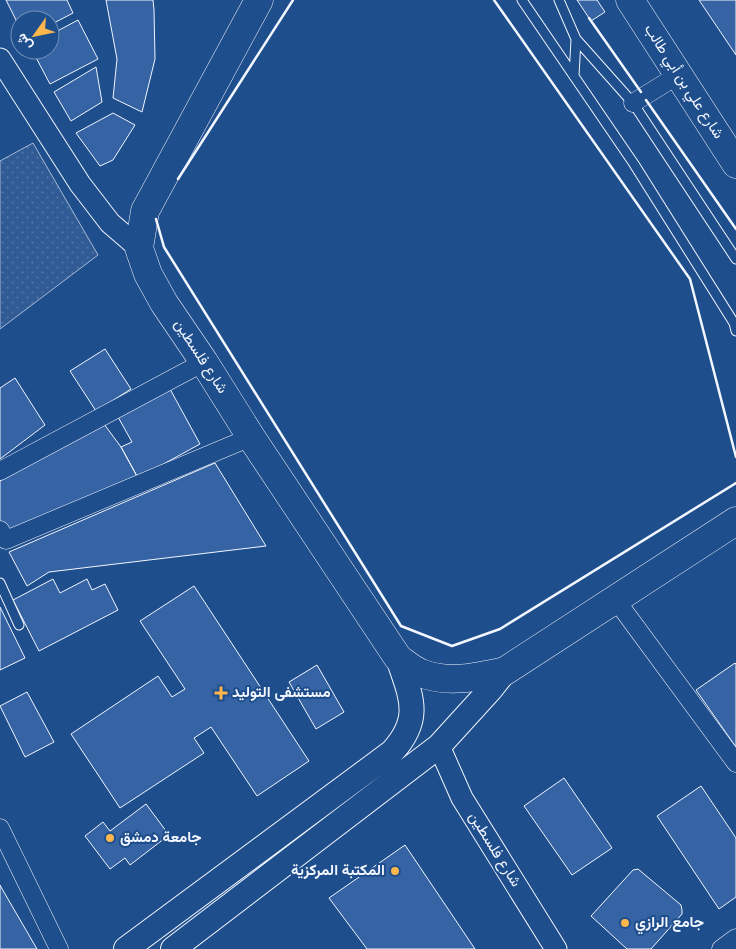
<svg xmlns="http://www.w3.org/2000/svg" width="736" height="949" viewBox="0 0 736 949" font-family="Overpass,Vazirmatn,sans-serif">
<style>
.green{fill:url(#green-dots);stroke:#a8bbd7}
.building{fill:#3563a3;stroke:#f2f6ff}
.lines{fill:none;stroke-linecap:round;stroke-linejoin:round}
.service-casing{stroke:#f2f6ff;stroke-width:11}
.minor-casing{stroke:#f2f6ff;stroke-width:19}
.tertiary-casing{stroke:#f2f6ff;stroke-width:23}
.secondary-casing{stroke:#f2f6ff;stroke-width:26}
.trunk-casing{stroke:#f2f6ff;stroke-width:29}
.service{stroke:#1f4e8c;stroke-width:9}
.minor{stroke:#1f4e8c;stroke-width:18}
.tertiary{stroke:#1f4e8c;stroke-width:21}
.secondary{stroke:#1f4e8c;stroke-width:24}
.trunk{stroke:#1f4e8c;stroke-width:28}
.wall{stroke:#f2f6ff;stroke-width:2.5}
.poi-dot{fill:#ffb74d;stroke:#1f4e8c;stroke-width:2}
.labels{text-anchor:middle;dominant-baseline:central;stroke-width:4;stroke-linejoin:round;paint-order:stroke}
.street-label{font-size:15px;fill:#f2f6ff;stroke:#1f4e8c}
.poi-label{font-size:15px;font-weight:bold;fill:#f2f6ff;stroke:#1f4e8c;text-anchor:start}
</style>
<defs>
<pattern id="green-dots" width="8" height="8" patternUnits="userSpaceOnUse" patternTransform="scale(1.25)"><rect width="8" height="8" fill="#305b95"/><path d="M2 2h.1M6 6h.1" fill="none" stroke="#4e73a5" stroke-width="1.8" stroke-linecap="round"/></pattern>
</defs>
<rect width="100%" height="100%" fill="#1f4e8c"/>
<path class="green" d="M33,143L98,255L0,329V161Z"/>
<path class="building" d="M6,0H67L73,13L50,25V20H20V28Z
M106,0H153L154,10L155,59L142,112L113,98L117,59Z
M577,0H597L605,12L591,21Z
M699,0H736V55Z
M78,20L98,59L50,84L32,50H50V35Z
M96,67L102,102L71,121L54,92Z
M113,113L135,125L113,160L100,166L76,133Z
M105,349L131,389L96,411L70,371Z
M15,378L45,425L0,459V388Z
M170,389L200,444L138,478L121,447L132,442L118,417Z
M104,424L121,447L138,478L5,532L0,522V481Z
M215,463L266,546L49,572L27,586L9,552Z
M53,579L60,593L87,579L92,590L105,584L118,610L39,651L13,600Z
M194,586L309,761L257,796L211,727L194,738L204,753L120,808L71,734L158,676L172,697L185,689L140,621Z
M0,607L25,658L0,670Z
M735,663L736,664V747L696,690Z
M317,665L344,712L316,729L289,682Z
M27,692L54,742L25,757L0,706Z
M564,778L612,848L572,875L524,806Z
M701,786L736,838V897L719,909L657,816Z
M146,804L169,835L130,865L125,858L110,869L85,836L103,822L110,831Z
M405,845L475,949H367L329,898Z
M638,869L681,905L682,910V914L651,949H627L591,916L633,870Z
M0,885L1,887L37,949H0Z"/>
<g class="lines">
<g class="service-casing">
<path id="service" d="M522,0L634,164L734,323L736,331
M559,0L576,39L574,76
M576,39L633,103L736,259
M0,583L19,625"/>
</g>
<g class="minor-casing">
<path id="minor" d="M633,103L678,75
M0,471L204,362
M0,530L6,540L251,437
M616,600L736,763
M0,828L59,949
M721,949L736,938"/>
</g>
<g class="tertiary-casing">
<path id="tertiary" d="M0,59L80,184L110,223L139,248
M439,746L462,798L556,949"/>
</g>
<g class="secondary-casing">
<path id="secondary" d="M126,949L392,752C423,718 411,697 398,658
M173,949L439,746L490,690L505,671"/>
</g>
<g class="trunk-casing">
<path id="trunk" d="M259,0L145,211L139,248L148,274L164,303L204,362L251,437L398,658C405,663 413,670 421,673C447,684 478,677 505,671L736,521
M630,0L736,164"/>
</g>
<use href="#service" class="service"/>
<use href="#minor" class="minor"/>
<use href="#tertiary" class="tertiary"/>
<use href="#secondary" class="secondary"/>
<use href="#trunk" class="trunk"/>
<path class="wall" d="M494,0L690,279L736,457
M589,18L641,92
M646,100L736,229
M178,179L293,0
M156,219L164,247L401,626L452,646L500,629L736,483"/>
</g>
<g class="poi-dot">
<path d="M218.5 685.5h5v5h5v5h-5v5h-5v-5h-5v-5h5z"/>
<circle cx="110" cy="838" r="5"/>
<circle cx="395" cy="871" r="5"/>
<circle cx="625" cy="923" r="5"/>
</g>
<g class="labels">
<g class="street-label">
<text transform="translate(683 82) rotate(57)">شارع علي بن أبي طالب</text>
<text transform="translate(200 357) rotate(57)">شارع فلسطين</text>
<text transform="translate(494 850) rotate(58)">شارع فلسطين</text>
</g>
<g class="poi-label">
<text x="232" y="693">مستشفى التوليد</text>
<text x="120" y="838">جامعة دمشق</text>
<text x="385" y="871" text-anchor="end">المكتبة المركزية</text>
<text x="635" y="923">جامع الرازي</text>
</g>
</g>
<g transform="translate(35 35) rotate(237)"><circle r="24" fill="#1f4e8c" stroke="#7391ba"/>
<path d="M0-4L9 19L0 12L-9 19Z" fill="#ffb74d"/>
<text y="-8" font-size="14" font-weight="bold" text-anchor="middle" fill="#f2f6ff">ش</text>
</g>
</svg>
